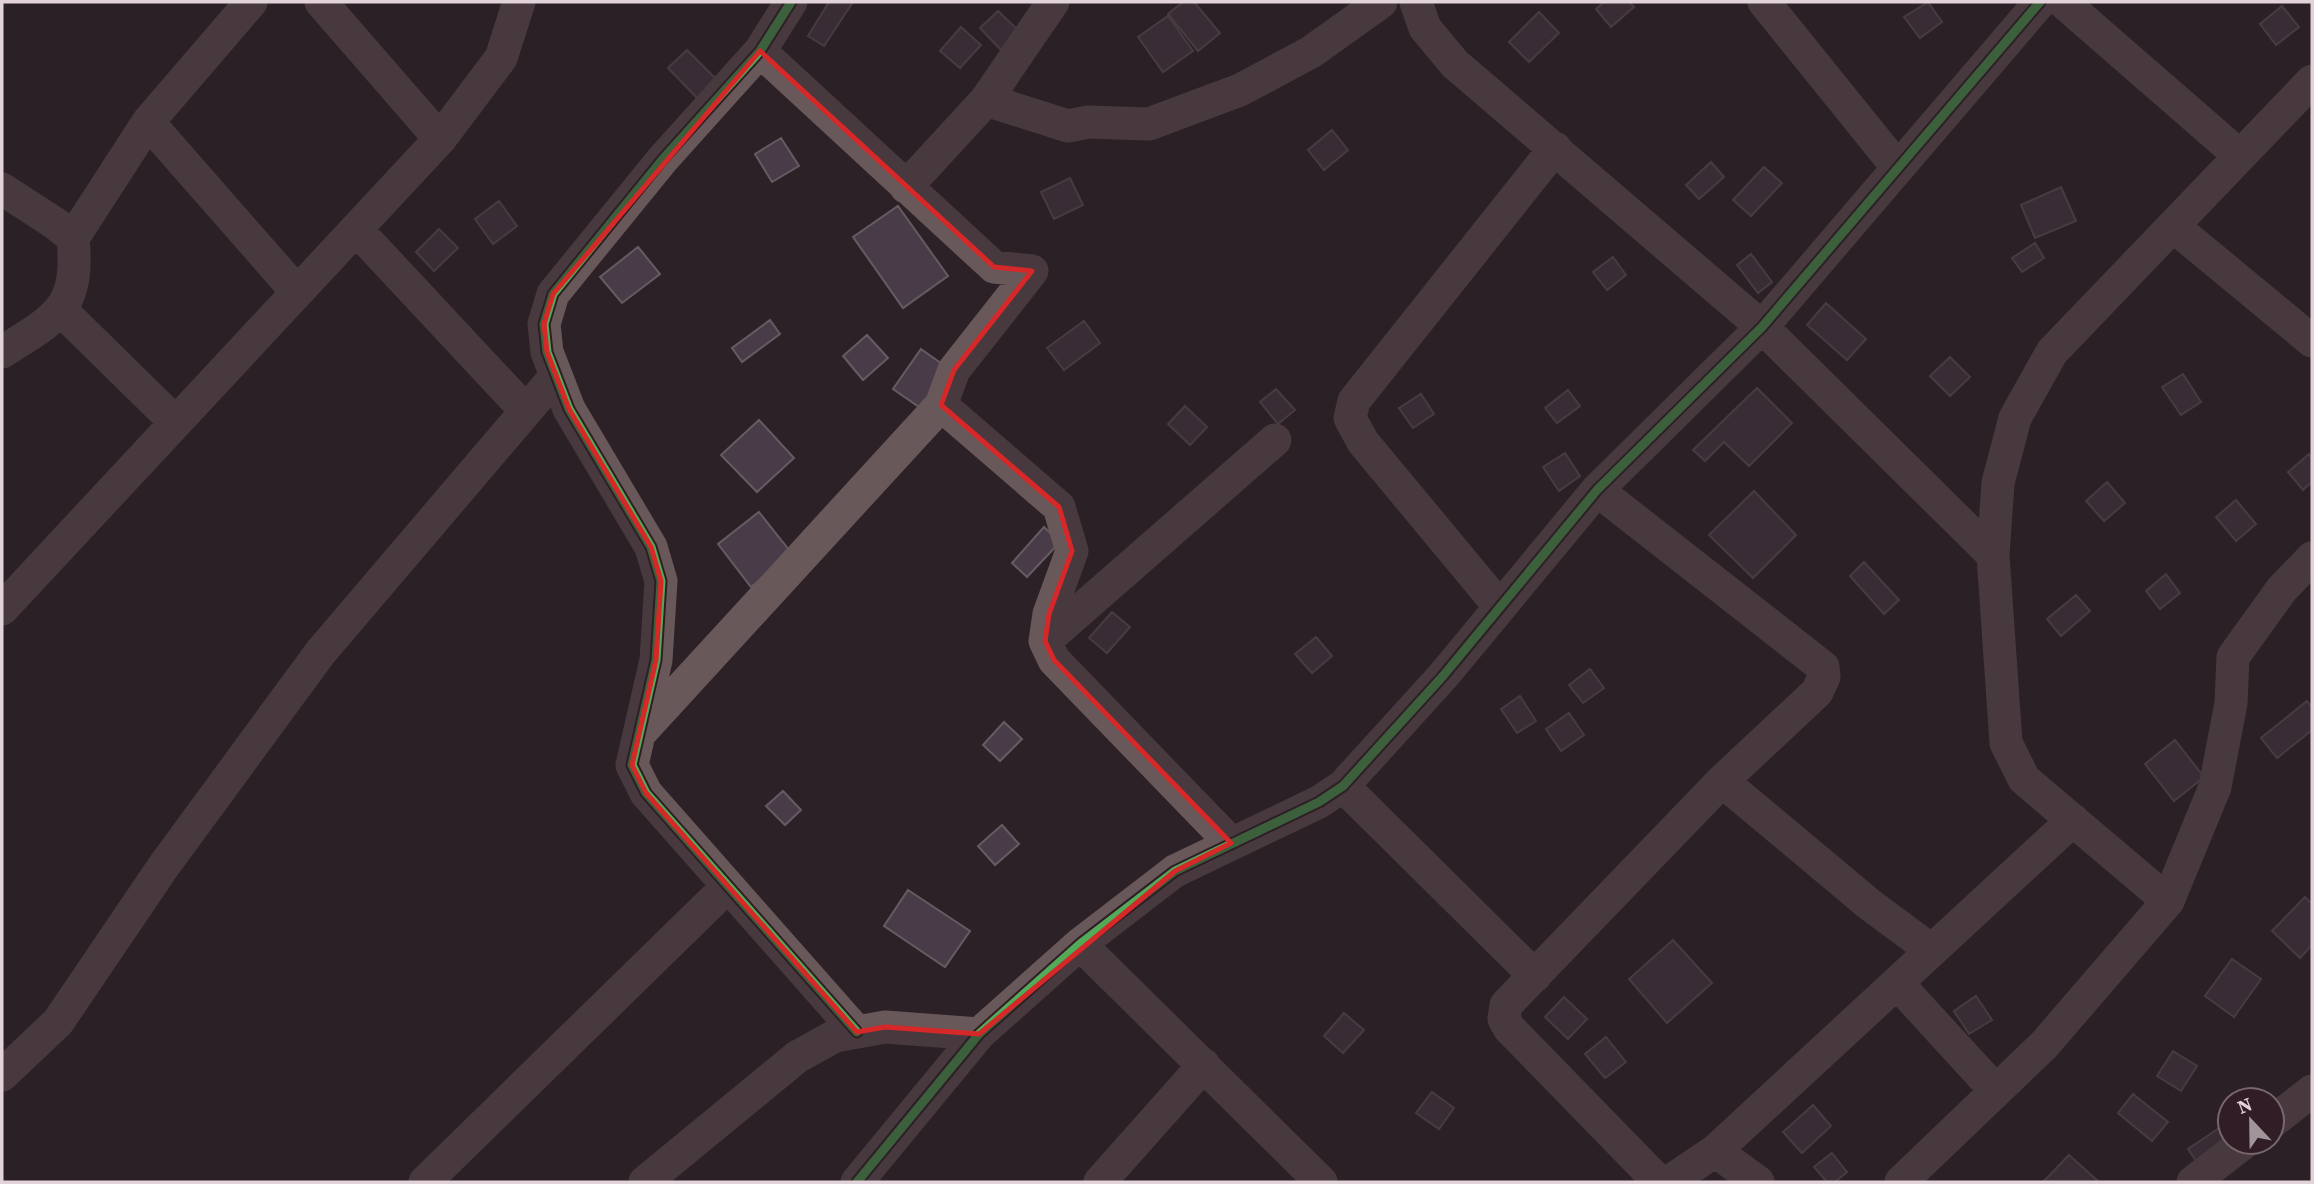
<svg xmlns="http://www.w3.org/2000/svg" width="2314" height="1184" viewBox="0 0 2314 1184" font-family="'Source Serif 4',serif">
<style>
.building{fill:#493b48;stroke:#655c62;stroke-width:2}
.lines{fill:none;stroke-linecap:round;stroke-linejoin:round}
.street{stroke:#69585a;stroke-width:33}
.cycleway-casing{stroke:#301d26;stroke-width:13}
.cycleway{stroke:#51ab58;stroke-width:9}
.marked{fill:none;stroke:#d62828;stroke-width:5;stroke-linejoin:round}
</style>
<rect width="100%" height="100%" fill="#2c2126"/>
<path class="building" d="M829,2H853L824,46L808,36Z
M1183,2H1194L1220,33L1198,51L1168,14Z
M1604,2H1629L1634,7L1611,27L1596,9Z
M1928,2L1942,22L1920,38L1904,17Z
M2282,6L2299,27L2276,45L2260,24Z
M998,11L1020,32L1001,50L980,28Z
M1539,12L1559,33L1529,62L1509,42Z
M1168,16L1193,51L1163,72L1138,37Z
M961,27L981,45L960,68L940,51Z
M687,50L720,83L701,102L668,68Z
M1332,130L1348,150L1324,170L1308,150Z
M781,138L799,166L772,182L755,154Z
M1711,162L1724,177L1699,199L1686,185Z
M1764,167L1782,183L1751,216L1733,200Z
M1070,178L1083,205L1054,219L1041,192Z
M2061,187L2076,221L2035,238L2021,205Z
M499,201L517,226L493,244L475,219Z
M898,206L948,276L903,308L853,237Z
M439,229L458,248L434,271L416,252Z
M2035,243L2044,258L2022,272L2012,258Z
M638,247L660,274L622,303L600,277Z
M1751,254L1772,282L1758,293L1737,265Z
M1613,257L1626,275L1607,290L1593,272Z
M1826,303L1866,339L1847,360L1807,325Z
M770,320L780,334L742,362L732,348Z
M1084,321L1100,343L1064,370L1047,348Z
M867,335L888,358L863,380L843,356Z
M921,349L949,369L922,409L893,389Z
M1950,357L1970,377L1950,396L1930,376Z
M2183,374L2201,402L2181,415L2162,387Z
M1757,388L1792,423L1749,466L1724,442L1705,461L1693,450Z
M1276,389L1295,410L1278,424L1260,402Z
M1568,390L1580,406L1557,423L1545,408Z
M1421,394L1434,414L1413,428L1399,408Z
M1185,406L1207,427L1190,445L1168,424Z
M759,420L794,458L757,492L721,455Z
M1565,453L1580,476L1559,491L1543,467Z
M2309,454L2312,459V482L2303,490L2288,472Z
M2107,482L2125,503L2104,521L2086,501Z
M1754,491L1796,535L1753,578L1709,535Z
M2236,500L2256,524L2236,541L2216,517Z
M759,512L793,555L751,587L718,544Z
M1044,527L1060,542L1027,577L1012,563Z
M1864,562L1899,600L1884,614L1850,576Z
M2166,574L2180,593L2160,609L2146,591Z
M2076,595L2090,611L2061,636L2047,619Z
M1112,612L1130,627L1107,653L1089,638Z
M1316,637L1332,656L1312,673L1295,654Z
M1590,669L1604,688L1583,703L1569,685Z
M1520,696L1536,721L1517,733L1501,709Z
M2307,701L2312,708V730L2277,758L2261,738Z
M1569,713L1584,735L1561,751L1546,729Z
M1004,722L1022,739L1000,761L983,745Z
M2175,740L2204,777L2174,801L2145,764Z
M783,791L801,810L785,825L766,806Z
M1002,825L1019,844L995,865L978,846Z
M908,890L970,931L945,967L884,926Z
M2305,897L2312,904V945L2300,958L2272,931Z
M1673,940L1712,983L1667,1023L1629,979Z
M2232,959L2261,979L2234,1017L2205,996Z
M1976,996L1992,1020L1969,1034L1954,1011Z
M1564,997L1587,1019L1568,1039L1545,1017Z
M1344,1013L1364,1030L1343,1053L1324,1036Z
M1606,1037L1626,1062L1605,1078L1585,1054Z
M2173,1051L2197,1066L2181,1091L2157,1076Z
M1432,1092L1454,1108L1439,1129L1416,1113Z
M2133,1094L2168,1122L2152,1141L2118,1113Z
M1813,1105L1831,1126L1802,1153L1783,1132Z
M2225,1124L2230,1131V1142L2199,1165L2188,1149Z
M1832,1153L1847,1172L1835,1182H1827L1814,1167Z
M2069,1155L2099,1182H2043Z"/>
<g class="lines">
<path class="street" d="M321,2L440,139
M791,2L760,51L662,160L553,294L544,324L547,352L569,409L651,547L661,581L656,660L632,765L646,793L857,1032
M1416,2L1425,28L1455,64L1762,327L1993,555
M1764,2L1898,168
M2063,2L2240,156
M760,51L994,267L1032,271L954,370L941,405L1059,507L1072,551L1049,614L1045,641L1054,660L1231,843
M986,100L1068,126L1088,122L1149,124L1240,90L1311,52L1381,2
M148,122L297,292
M906,187L986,100L1053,2
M2,189L56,224L73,238
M2173,226L2312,341
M356,229L526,411
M61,310L175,422
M2,352C56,318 80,309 73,238L148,122L251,2
M1597,490L1823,667L1824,677L1817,692L1722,781L1506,1005L1504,1019L1509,1028L1659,1182
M1500,607L1363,442L1350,418L1354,401L1555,148
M2,609L440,139L501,58L519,2
M1045,641L1275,440
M640,733L941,405
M1722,781L1869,904L1931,950
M1343,786L1535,976
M2168,901L2024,779L2006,743L1993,555L1998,483L2015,418L2052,352L2312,81
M1080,944L1321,1182
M1897,983L1996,1091
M2,1075L58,1022L163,867L320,653L555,377
M2272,1122L2312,1091
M1715,1151L1758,1182
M425,1182L728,886
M645,1182L797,1057L835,1036L885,1027L979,1034
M857,1182L979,1034L1080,944L1175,871L1319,802L1343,786L1443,676L1597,490L1762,327L2040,2
M1100,1182L1204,1065
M1669,1182L1715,1151L2073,820
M1901,1182L2044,1045L2168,901L2215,787L2231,703L2233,657L2282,589L2312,558
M2193,1182L2245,1142"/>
<g class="cycleway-casing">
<path id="cycleway" d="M791,2L760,51L662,160L553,294L544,324L547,352L569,409L651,547L661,581L656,660L632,765L646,793L857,1032
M857,1182L979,1034L1080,944L1175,871L1319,802L1343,786L1443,676L1597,490L1762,327L2040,2"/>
</g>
<use href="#cycleway" class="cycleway"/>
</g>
<path d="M0 0H2314V1184H0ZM760,51L994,267L1032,271L954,370L941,405L1059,507L1072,551L1049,614L1045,641L1054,660L1231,843L1175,871L979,1034L885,1027L857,1032L646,793L632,765L656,660L661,581L651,547L569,409L547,352L544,324L553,294Z" fill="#2c2126" fill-opacity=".55" fill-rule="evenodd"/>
<path class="marked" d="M760,51L994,267L1032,271L954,370L941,405L1059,507L1072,551L1049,614L1045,641L1054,660L1231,843L1175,871L979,1034L885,1027L857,1032L646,793L632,765L656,660L661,581L651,547L569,409L547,352L544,324L553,294Z"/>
<rect width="2314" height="1184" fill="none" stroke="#e1d3d9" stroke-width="7"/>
<g transform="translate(2251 1121) rotate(338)"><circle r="33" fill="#301d26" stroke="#77666e" stroke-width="2"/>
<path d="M0-5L12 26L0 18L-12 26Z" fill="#a2959a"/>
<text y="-10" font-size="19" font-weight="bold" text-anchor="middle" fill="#e1d3d9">N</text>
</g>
</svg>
